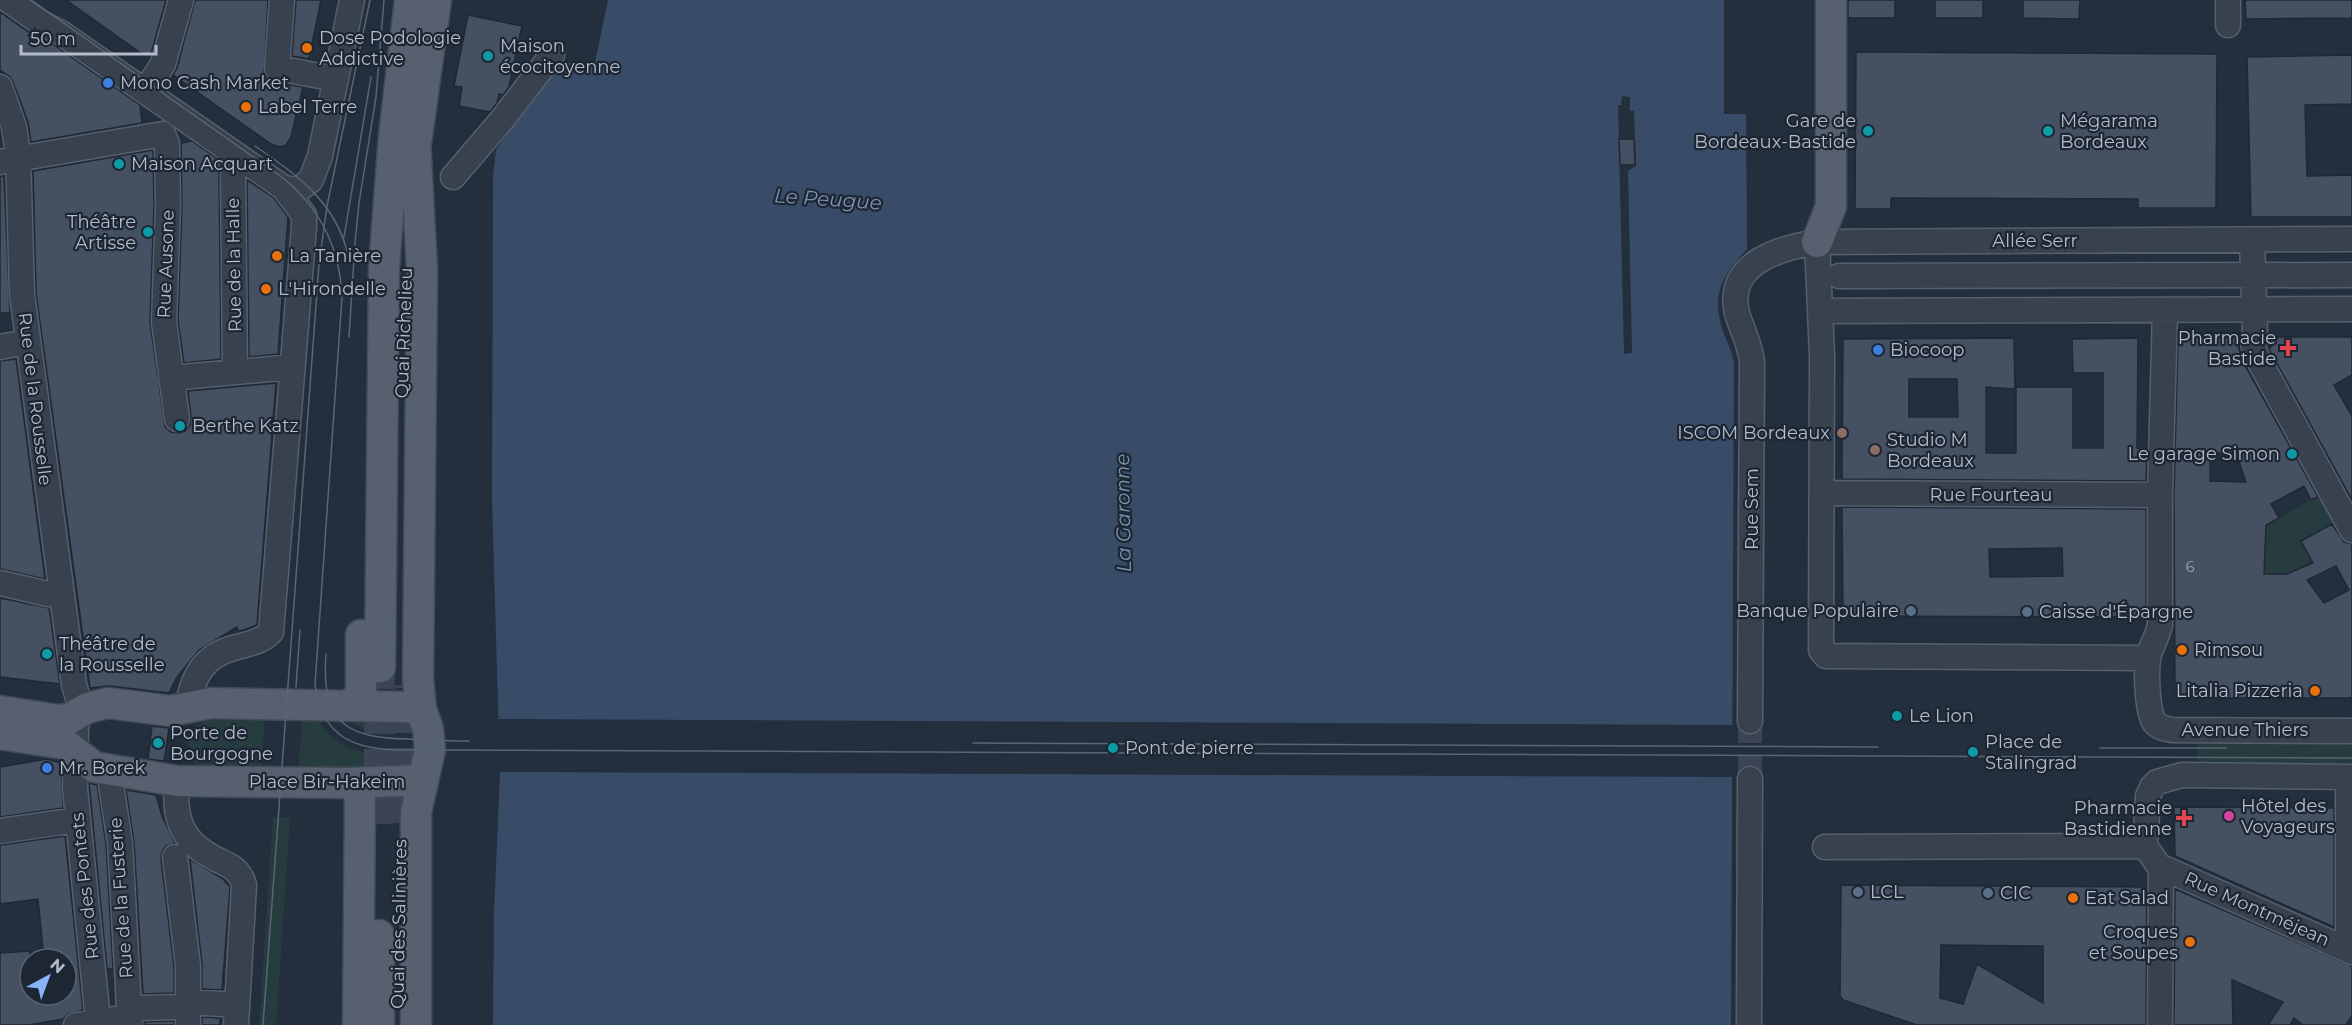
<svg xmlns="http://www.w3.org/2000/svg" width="2352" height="1025" viewBox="0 0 2352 1025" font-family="Montserrat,sans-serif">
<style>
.green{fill:#263c3f}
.water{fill:#394c67}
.pier{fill:#242f3e}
.building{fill:#455162;stroke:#1f2835;stroke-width:1.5;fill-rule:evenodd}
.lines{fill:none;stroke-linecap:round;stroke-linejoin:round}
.minor-tunnel{stroke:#3a4453;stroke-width:24;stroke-dasharray:24 12;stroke-linecap:butt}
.major-tunnel{stroke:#3a4453;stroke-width:30;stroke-dasharray:30 15;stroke-linecap:butt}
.minor-casing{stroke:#565f6c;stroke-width:27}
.major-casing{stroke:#414a57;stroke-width:33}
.minor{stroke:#38414e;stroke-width:24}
.major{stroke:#56606e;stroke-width:30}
.tram{stroke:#5a6575;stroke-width:1.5}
.food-dot{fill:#e8710a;stroke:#1d2633;stroke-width:2}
.culture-dot{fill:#0f9aa8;stroke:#1d2633;stroke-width:2}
.shop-dot{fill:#3f7fe0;stroke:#1d2633;stroke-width:2}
.health-dot{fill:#e0444e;stroke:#1d2633;stroke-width:2}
.education-dot{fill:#8d6e63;stroke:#1d2633;stroke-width:2}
.service-dot{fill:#5c6f8a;stroke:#1d2633;stroke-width:2}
.hotel-dot{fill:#d1479c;stroke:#1d2633;stroke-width:2}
.labels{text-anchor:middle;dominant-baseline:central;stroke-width:4.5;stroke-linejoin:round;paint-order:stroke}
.number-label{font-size:15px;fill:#98a1af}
.poi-label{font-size:18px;fill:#b4bcc9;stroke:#1d2633;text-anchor:start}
.street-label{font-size:18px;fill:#b4bcc9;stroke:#1d2633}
.water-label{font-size:20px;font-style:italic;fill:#7c92b1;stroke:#1d2633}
</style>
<rect width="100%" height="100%" fill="#242f3e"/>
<path class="green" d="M2322,494L2337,521L2302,541L2312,561L2287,574H2244L2266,525Z
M209,720H265L261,770L199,766C182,750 185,726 209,720Z
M302,721H319C340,755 375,756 411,754L400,767L298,770Z
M348,721C368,721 396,716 409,733L368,731Z
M2198,739H2352V768H2197Z
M273,817L290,818L276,1025H259Z"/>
<path class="water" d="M608,0H1724V114H1746L1747,249C1724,274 1711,292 1722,328C1726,341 1732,350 1734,363L1731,1025H493L494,912L500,772L492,499L493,177L496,150L559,61L594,67Z"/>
<path class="pier" d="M1622,96L1630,97V111H1634L1636,166L1628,171L1632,353L1624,354L1618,105H1621Z
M496,719L1735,725L1736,777L497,772Z"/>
<path class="building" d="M66,0H166L151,54L145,56Z
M195,0H268L264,73L268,79L274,82L303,87L291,137L286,145L280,147L271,144L173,75L177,68Z
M296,0H321L309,59L292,56Z
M1848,0H1895V18H1848Z
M1935,0H1983V18H1935Z
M2023,0H2080L2079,19L2023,18Z
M2245,0H2352V18L2246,19Z
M0,12L33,35L54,45L140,105L142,123L31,142L28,122L13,82L10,77L0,70Z
M468,15L522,26L509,87L503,95L499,94L497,103L490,112L459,106L462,87L454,86Z
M1856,52L2217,54L2216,208H2138V199L1891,198V209H1855Z
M2352,55V104L2305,105L2307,176L2352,175V217H2251L2247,57Z
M1619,139H1634L1635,165H1620Z
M192,141L222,162L219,172L221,359L184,363L178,321L182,206L181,143Z
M153,150L154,206L150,322L165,427L171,432L178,433L185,431L190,425L191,417L188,391L276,383L257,625L244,630L238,631L237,627L199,650L177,677L169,693L110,686L90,688L36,293L33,171Z
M0,176H4L10,313H0Z
M247,180L274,198L288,217L278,354L249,357Z
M2180,337H2236L2242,360L2318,497L2311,500L2304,486L2271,504L2279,518L2266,525L2264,574H2287L2313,563L2301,541L2332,524L2344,542L2352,544V698H2175L2174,495L2178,339ZM2210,453H2236L2246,482L2210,481ZM2336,566L2349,590L2324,603L2307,580Z
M2278,337H2352V375L2334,385L2352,416V500L2269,349Z
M2014,338L2015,389L1986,387V453H2016V387H2073V448H2103V373H2073L2072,339L2138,338L2137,448L2147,449L2146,481L1842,479L1843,339ZM1909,379H1957L1958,417H1909Z
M16,359L45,579L0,569V361Z
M1842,507L2146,509V617L1843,616ZM2062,548L2063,576L1990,577L1989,549Z
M0,598L49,608L60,684L0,677Z
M152,726L169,728L164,761L148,759Z
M47,759L61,763L63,808L0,817V767Z
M89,783L97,785L106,844L113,969H107Z
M126,790L156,795L162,816L175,843L166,846L162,852L161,859L174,967V993L143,994L134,842Z
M2174,807L2334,808V927L2175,856Z
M65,836L83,1010L68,1014L63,1019L29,1025H0V953L30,951V995H66V959H44L38,899L0,904V845Z
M190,859L223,879L230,887L222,990L202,989V964Z
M1841,885L2147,887L2146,1025H1917L1843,1000L1840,996ZM1941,945L2043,946V1003L1977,964L1963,1004L1940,998Z
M2175,889L2352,966V1016L2346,1025H2303L2294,1018L2290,1025H2268L2283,1002L2232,980L2233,1025H2174Z
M202,1017L220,1018V1025H202Z
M174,1021V1025H144V1022Z"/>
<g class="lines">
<path class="minor-tunnel" d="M1750,779V721"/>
<path class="major-tunnel" d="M400,823L401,685
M378,824L380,667"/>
<g class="minor-casing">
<path id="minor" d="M8,0L41,23L61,33L284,188L304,215V227L271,632C261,642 251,643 237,647C203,655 193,676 187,708
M282,0L277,68L336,79
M2228,25V0
M0,87L14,127L18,153L22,294L74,685L82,711L76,726L75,788L98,1021
M145,91L163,64L181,0
M163,134L167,144L168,206L164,322L177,419
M0,162L163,134
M453,177L501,121L552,55
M284,188L298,190L311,180L320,156L352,0
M2252,240L2255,332L2253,342L2255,353L2352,530
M1817,242L1822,356L1821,650L1826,656L2148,658
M1839,276L2352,275
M2165,310L2160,495V624C2158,637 2150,647 2148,659C2146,672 2147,713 2155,723C2160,728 2166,729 2172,730L2352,731
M1820,311L2352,309
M0,347L28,342
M235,372L233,172L241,159
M171,378L292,367
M1822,493L2160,495
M0,583L48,594L61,592
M1750,721L1752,362C1750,344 1742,330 1737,313C1725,263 1780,248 1817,242L2352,239
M112,771L111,785L120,843L130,1025
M177,781C173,819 182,843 218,860C231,866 240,870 244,885L236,1025
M0,831L77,820
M1825,847L2145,846
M175,857L188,966V1025
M2161,869L2145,846L2148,796L2152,787L2157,782L2182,775L2352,777
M2161,869H2166L2352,952
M2343,948L2348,936V777
M76,1025L121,1018L138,1008L179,1007L189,1002L237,1005
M1749,1025L1750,779
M2160,1025L2161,869"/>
</g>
<g class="major-casing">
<path id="major" d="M415,138L422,270L418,679L421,709L428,729L430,750L416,812V1025
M414,157L436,0
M1817,242L1831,206V0
M380,667L384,267L394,136L410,0
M346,706L355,701L361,692V635
M0,711L58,720L69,719L87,708L108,703L170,711L211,703L405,707L421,709
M0,734L65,744L94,767L177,781L349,783L423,780
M349,783L356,789L360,796L358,1025
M379,935V1025"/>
</g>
<use href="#minor" class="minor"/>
<use href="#major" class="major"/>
<path class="tram" d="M31,0L283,178C321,209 340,248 342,297L315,684C324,761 389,749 447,750L2352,758
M255,146C299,176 339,205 349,260
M344,237L371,77
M349,337L355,243L359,203L376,97L384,0
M326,654C321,721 344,738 408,739C428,740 448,741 469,741
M296,687L300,630
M973,743L1878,747
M2100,748H2226
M263,1025L319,264L327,206L370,0"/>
</g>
<g class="food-dot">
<circle cx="307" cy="48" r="6"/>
<circle cx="246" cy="107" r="6"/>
<circle cx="277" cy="256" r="6"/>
<circle cx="266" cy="289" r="6"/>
<circle cx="2182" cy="650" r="6"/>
<circle cx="2315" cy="691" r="6"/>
<circle cx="2073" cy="898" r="6"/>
<circle cx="2190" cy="942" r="6"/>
</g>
<g class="culture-dot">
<circle cx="488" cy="56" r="6"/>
<circle cx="1868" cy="131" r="6"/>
<circle cx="2048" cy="131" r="6"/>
<circle cx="119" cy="164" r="6"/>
<circle cx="148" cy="232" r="6"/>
<circle cx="180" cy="426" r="6"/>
<circle cx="2292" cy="454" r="6"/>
<circle cx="47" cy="654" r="6"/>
<circle cx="1897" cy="716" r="6"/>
<circle cx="158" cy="743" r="6"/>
<circle cx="1113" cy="748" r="6"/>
<circle cx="1973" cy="752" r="6"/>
</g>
<g class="shop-dot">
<circle cx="108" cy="83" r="6"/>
<circle cx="1878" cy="350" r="6"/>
<circle cx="47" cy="768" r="6"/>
</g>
<g class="health-dot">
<path d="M2285 339h6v6h6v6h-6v6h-6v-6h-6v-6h6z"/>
<path d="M2181 809h6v6h6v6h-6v6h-6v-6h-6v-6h6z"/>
</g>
<g class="education-dot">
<circle cx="1842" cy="433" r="6"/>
<circle cx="1875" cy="450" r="6"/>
</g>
<g class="service-dot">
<circle cx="1911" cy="611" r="6"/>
<circle cx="2027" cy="612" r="6"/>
<circle cx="1858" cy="892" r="6"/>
<circle cx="1988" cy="893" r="6"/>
</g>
<circle class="hotel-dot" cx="2229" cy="816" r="6"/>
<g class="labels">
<g class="number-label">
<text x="2190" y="566">6</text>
</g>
<g class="poi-label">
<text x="319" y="38">Dose Podologie<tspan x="319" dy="21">Addictive</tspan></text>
<text x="500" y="46">Maison<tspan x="500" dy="21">écocitoyenne</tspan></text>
<text x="120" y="83">Mono Cash Market</text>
<text x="258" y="107">Label Terre</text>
<text x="1856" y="121" text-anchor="end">Gare de<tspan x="1856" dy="21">Bordeaux-Bastide</tspan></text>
<text x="2060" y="121">Mégarama<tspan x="2060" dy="21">Bordeaux</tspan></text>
<text x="131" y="164">Maison Acquart</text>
<text x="136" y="222" text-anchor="end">Théâtre<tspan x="136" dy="21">Artisse</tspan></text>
<text x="289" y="256">La Tanière</text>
<text x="278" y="289">L'Hirondelle</text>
<text x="2276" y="338" text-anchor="end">Pharmacie<tspan x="2276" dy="21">Bastide</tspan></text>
<text x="1890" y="350">Biocoop</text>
<text x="192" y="426">Berthe Katz</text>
<text x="1830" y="433" text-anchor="end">ISCOM Bordeaux</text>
<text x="1887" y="440">Studio M<tspan x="1887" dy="21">Bordeaux</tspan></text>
<text x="2280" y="454" text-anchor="end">Le garage Simon</text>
<text x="1899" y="611" text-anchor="end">Banque Populaire</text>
<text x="2039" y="612">Caisse d'Épargne</text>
<text x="59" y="644">Théâtre de<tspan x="59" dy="21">la Rousselle</tspan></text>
<text x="2194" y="650">Rimsou</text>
<text x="2303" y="691" text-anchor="end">Litalia Pizzeria</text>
<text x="1909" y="716">Le Lion</text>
<text x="170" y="733">Porte de<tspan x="170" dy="21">Bourgogne</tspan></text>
<text x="1985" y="742">Place de<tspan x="1985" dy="21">Stalingrad</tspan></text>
<text x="1125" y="748">Pont de pierre</text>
<text x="59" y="768">Mr. Borek</text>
<text x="2241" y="806">Hôtel des<tspan x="2241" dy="21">Voyageurs</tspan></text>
<text x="2172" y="808" text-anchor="end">Pharmacie<tspan x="2172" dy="21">Bastidienne</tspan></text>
<text x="1870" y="892">LCL</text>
<text x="2000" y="893">CIC</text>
<text x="2085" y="898">Eat Salad</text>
<text x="2178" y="932" text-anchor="end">Croques<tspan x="2178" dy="21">et Soupes</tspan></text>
</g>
<g class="street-label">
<text x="2035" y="241">Allée Serr</text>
<text transform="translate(166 264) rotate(-88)">Rue Ausone</text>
<text transform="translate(234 265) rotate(-91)">Rue de la Halle</text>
<text transform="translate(404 333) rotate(-88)">Quai Richelieu</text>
<text transform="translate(35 399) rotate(83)">Rue de la Rousselle</text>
<text x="1991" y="495">Rue Fourteau</text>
<text transform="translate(1752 509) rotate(-90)">Rue Sem</text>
<text x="2245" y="730">Avenue Thiers</text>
<text x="327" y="782">Place Bir-Hakeim</text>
<text transform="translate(85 886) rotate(-96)">Rue des Pontets</text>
<text transform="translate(121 898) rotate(-94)">Rue de la Fusterie</text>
<text transform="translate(2257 909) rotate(24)">Rue Montméjean</text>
<text transform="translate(399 924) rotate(-89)">Quai des Salinières</text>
</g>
<g class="water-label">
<text transform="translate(828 199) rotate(4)">Le Peugue</text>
<text transform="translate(1123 513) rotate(-91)">La Garonne</text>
</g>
</g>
<g transform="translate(48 977) rotate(41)"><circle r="28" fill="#1d2633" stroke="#59626f" stroke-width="1.5"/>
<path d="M0-4.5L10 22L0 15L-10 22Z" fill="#8ab4f8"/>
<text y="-9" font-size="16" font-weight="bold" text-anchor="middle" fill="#b4bcc9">N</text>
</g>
<path d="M21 45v9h135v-9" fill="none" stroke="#b4bcc9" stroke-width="3"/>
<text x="30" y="45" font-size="18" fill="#b4bcc9" stroke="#1d2633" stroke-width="4.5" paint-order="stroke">50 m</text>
</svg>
